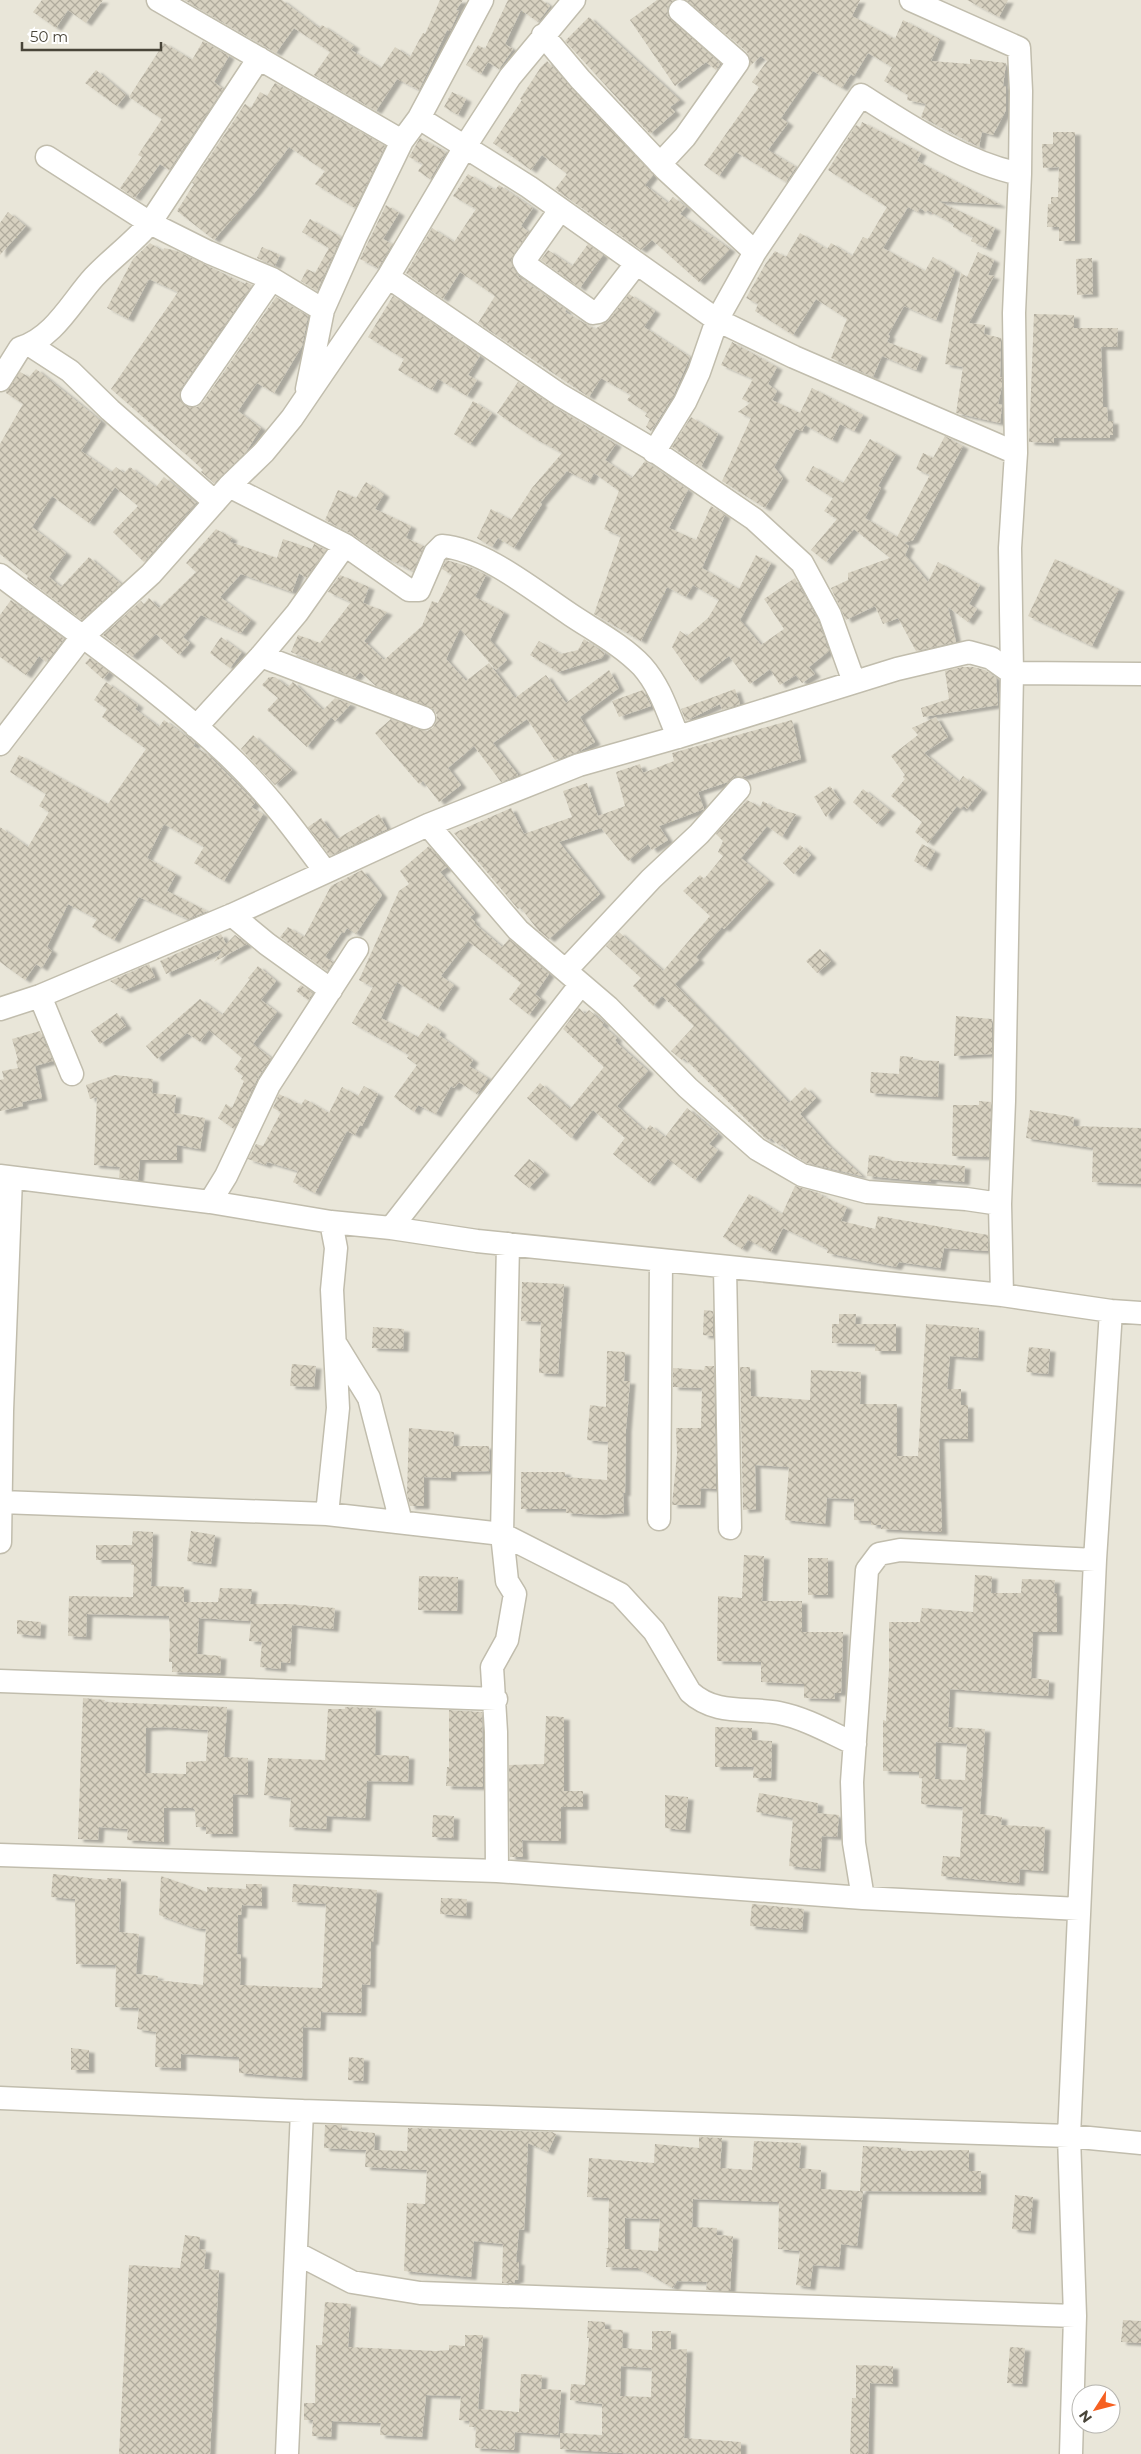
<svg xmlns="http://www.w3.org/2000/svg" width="1141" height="2454" viewBox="0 0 1141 2454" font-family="Montserrat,sans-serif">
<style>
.residential{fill:#e9e6d9;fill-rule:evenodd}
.building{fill:url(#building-cross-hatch);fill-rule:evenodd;filter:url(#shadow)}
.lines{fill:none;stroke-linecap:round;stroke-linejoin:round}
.minor-casing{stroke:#c1bdad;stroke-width:25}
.minor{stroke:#fff;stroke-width:22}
</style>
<defs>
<pattern id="building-cross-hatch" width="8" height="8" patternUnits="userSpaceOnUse" patternTransform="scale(1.25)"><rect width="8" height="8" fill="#d7d1c0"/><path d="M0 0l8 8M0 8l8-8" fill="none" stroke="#b0ab9d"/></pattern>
<filter id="shadow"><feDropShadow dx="5.5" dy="3" stdDeviation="1" flood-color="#0004"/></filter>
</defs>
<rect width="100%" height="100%" fill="#f5f4eb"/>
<path class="residential" d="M0,0H1141V2454H0ZM1081,2394H1111V2424H1081Z"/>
<path class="building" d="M42,0H103L86,23L68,10L56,28L33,12Z
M184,0H282L319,28L322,25L354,46L351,50L381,68L395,47L410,57L423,33L425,34L440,0H463L456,10L459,11L450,31L447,30L419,90L397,79L376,111L314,75L330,52L294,28L276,53Z
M508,0H542L550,6L538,22L521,10L505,44L513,49L499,69L488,62L481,74L466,65L478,45L485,49Z
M657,0H674L667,8L668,16L720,64L716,70L706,62L675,86L630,20Z
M686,0H860L852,16L895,39L903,20L940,39L931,61L970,64V59L1006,63L1003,86H1006V110L993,135L982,132L979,147L921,117L926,104L907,100L908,95L884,81L892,67L868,53L854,76L851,74L842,88L813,71L781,118L788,123L768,150L796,167L786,182L736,152L719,176L704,165L759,87L752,82L767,61L761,56L750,66V58L747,52Z
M967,0H1008L999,17Z
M589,17L680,100L670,107L675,112L650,134L565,41Z
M203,41L229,56L214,82L223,89L169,170L160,164L135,198L120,188L142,157L138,155L162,119L129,97L164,43L192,60Z
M547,61L653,175L645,185L668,203L673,197L686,207L680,214L730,249L699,282L652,240L641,250L555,189L567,174L542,155L531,170L493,143L522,100L520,99L541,67Z
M96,70L126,95L117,106L85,83Z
M275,83L385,146L355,208L315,184L325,171L289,147L256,191L214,240L177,211L194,184L192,183L245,104L251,108L260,92L267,96Z
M452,92L466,99L458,115L444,107Z
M862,122L921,153L917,161L1001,205L938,201L995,228L986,248L971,241L973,237L953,227L954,224L927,210L926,212L920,208L918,212L908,207L883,248L925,271L933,257L955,270L936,320L904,306L888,335L890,336L887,342L922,355L916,370L882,356L873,377L831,358L847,319L816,299L793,335L755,311L758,304L746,298L766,263L775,251L786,257L800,233L827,249L831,243L852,256L863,237L868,239L887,207L828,170L856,125L860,127Z
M1053,132H1075V241H1059V227H1047L1048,204H1051V197H1058L1059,167L1043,168L1042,144H1053Z
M420,138L446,152L430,179L418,171L423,164L409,157Z
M468,174L495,190L499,185L533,208L521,226L529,232L511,260L513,268L519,277L566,310L565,312L595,329L609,320L629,294L655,311L644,327L690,357L673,396L651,431L646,427L650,419L645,416L647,413L627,400L631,395L601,378L589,397L478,323L495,296L460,272L443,299L406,273L432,228L454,242L476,209L453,196Z
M386,205L399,213L383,239L392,244L378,268L360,259Z
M8,212L26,226L0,255V223Z
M310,219L341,237L317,291L301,281L307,269L315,273L329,248L302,232Z
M150,243L163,251L164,248L177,251L245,284L246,282L252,285L181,388L180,400L185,406L197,407L203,402L276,297L308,316L302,346L274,393L257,383L238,411L261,428L246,452L214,483L201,472L203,470L190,458L111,389L178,292L149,279L128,319L107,308L133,259Z
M588,244L603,255L580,288L541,260L548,250L572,266Z
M262,247L280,255L275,266L257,258Z
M978,252L994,260L988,275L994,276L969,323L985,325L984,334L1001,338L1000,377H1002V386L998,404L1002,405L1000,423L956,413L963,367L945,364L961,273L967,277Z
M1092,258L1093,294L1077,295L1076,259Z
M393,296L480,356L468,375L477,380L467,396L438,379L432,390L398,370L404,359L368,337Z
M1034,314L1074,315V328H1118L1117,347H1101L1103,407H1107L1108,421H1113V435H1110V438H1054V443L1029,442Z
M732,342L777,367L768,384L777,391L772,400L800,413L812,388L863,415L854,431L840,424L832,440L805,425L802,431L796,429L774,467L783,478L765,508L722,481L751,418L738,412L750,403L742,399L753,379L721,365Z
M36,369L101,421L81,451L111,472L116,467L124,473L130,467L156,487L164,477L196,503L144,562L113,532L138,506L115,487L89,523L52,496L32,527L66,553L49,577L61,587L89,557L121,584L82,620L27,579L28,576L0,554V444L23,404L6,393V391L20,372L29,377Z
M518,382L553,406L616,444L605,460L632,478L645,461L688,490L669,528L696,540L711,506L725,515L702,568L739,589L756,555L771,563L740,620L761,645L784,629L764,599L795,578L818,620L829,651L809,667L815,674L802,683L796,675L780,685L770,669L750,684L729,656L696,681L672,647L680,631L687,636L708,618L719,600L693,585L686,597L667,587L641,641L594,614L621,536L604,529L619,491L594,473L589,482L567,471L540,503L542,504L514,548L498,538L492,547L477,538L491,509L511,520L532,488L562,453L532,437L497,413Z
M473,401L492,413L470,444L454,434Z
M691,417L718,434L701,467L672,447Z
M945,436L963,446L913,540L904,543L909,546L905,555L928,582L938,562L980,585L969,604L977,609L968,622L948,607L956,642L916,651L898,618L883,624L875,606L846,620L831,588L848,580V573L890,558L854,529L826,562L811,550L837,519L824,511L833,498L805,480L813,466L843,483L870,439L896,454L878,486L881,488L865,518L897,537L930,475L916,469L923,453L933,458Z
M366,482L384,494L375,509L411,526L406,538L424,546L413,571L386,558L352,534L325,520L338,490L356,498Z
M216,529L232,538L230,542L277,558L283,539L312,549L314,544L326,550L306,578L299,573L292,592L241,574L220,597L251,620L241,633L201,615L183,637L190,643L179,655L156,634L132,657L103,635L141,601L144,604L149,598L159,608L196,572L186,563Z
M1055,559L1119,589L1092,646L1028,616Z
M446,560L470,567L486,575L475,597L504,612L490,640L507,660L496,670L460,629L446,659L466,681L489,663L515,698L546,675L566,703L609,670L619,688L580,717L595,742L580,751L555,760L527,719L493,743L518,775L501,782L474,746L448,768L461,785L439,802L423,781L419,784L375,733L391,719L427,731L433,728L436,722L437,715L434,709L376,686L360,672L355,678L291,652L298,635L320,643L351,602L328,592L340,575L369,587L363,603L387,612L364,641L384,660L422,626L432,601L438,603L452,575L442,569Z
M11,600L64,639L46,662L39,656L26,675L0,657V615Z
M221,637L242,652L230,668L210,653Z
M584,639L605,653L602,658L558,672L530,655L539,641L561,654L578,650Z
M90,658L109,672L103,679L85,663Z
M962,667H973L985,670L996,678L998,705L923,717L921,708L949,699L945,671Z
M269,677H275L288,687L293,682L323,710L335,698L351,704L335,721L331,717L307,747L267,710L278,698L262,685Z
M106,682L138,705L135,709L159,727L164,720L193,741L195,743L193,746L207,754L249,796L255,803L251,807L263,814L224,881L194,863L204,847L164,824L147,858L176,874L167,891L207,911L188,919L139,897L114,940L92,927L97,919L68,904L47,947L52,951L42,968L36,964L25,980L0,962V827L28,847L49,812L39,806L46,794L10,772L19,755L108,804L146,749L102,717L107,709L94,700Z
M735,689L740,704L722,710L720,704L686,721L681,709Z
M643,690L651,706L619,717L612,701Z
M936,717L948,737L924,753L959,782L963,776L982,790L967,809L964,806L961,809L957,806L928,843L915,832L922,822L891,796L905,779L903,777L905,775L891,756L918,735L912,728Z
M792,720L801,759L743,777L735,776L728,782L698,792L704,809L659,826L668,840L652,850L648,844L628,861L601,828L559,842L600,894L549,939L538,930L520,907L518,909L454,833L511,808L524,834L572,817L563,791L587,783L598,816L625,806L616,772L640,764L643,773L674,761L672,753Z
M253,735L292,770L275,785L241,749Z
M830,786L840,800L826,817L814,797Z
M863,789L890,810L877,824L853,802Z
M747,800L760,807L763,801L774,808L796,814L782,837L767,826L741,858L769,881L724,929L722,927L696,957L699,960L675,984L789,1103L805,1087L816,1098L800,1114L827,1144L862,1176L807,1163L792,1154L782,1144L780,1146L771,1138L768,1140L766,1139L684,1058L682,1060L671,1051L694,1026L662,996L653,1006L633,986L641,978L606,946L619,932L663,971L710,916L683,891L700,875L704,879L723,856L718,852L723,841L716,834Z
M379,814L387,829L330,856L308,827L321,818L337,839Z
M922,844L935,851L926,868L914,861Z
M800,845L811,855L794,874L783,863Z
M429,846L447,867L440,872L475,913L470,917L475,922L474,923L502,947L509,939L549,974L535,994L541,999L529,1015L509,999L521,983L468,941L441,976L454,985L438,1009L397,982L381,1018L418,1037L428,1023L441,1032L439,1035L473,1060L469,1066L488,1078L477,1094L459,1082L454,1088L451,1086L436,1114L418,1105L414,1112L394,1097L417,1065L407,1058L409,1055L352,1023L373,987L359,980L399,891L409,884L400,871Z
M362,870L382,895L356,934L347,928L344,933L342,932L325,957L333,962L327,971L280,937L288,927L304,937L331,886Z
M221,934L226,944L235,935L247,944L214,962L224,948L166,974L160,961Z
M820,949L831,961L817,973L806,961Z
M149,964L155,977L125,990L110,981Z
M258,966L276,981L261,1000L277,1012L253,1044L271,1058L257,1079L234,1129L218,1118L226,1104L232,1108L244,1081L241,1079L243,1076L234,1069L242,1058L209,1030L200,1042L187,1033L157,1059L146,1046L200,999L222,1015L250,979L248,978Z
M301,985L313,993L308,1000L296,991Z
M579,1008L585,1014L589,1010L604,1023L602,1025L617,1038L615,1040L618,1044L648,1071L617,1106L645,1131L650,1125L665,1137L687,1108L718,1134L709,1144L718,1150L695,1180L668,1159L649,1183L613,1154L625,1138L593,1110L571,1138L527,1098L540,1083L570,1109L604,1067L563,1029Z
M117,1013L126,1026L100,1044L91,1031Z
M956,1016L992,1019V1054L954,1056Z
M40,1031L53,1061L35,1066L42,1098L22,1102L23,1106L0,1111V1080L4,1079L2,1071L18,1068L16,1061L18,1060L12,1039Z
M900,1056L913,1057V1060L939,1061L938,1097L870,1093L871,1072L899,1074Z
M115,1075L153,1079L152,1093L176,1095L174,1113L205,1118L200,1149L177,1145V1160H140L138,1180L119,1178L120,1167L94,1165L97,1097L90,1099L86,1085Z
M364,1086L378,1094L362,1126L360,1125L355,1135L347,1131L315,1193L293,1182L298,1171L267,1162L266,1165L248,1159L256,1144L263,1146L281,1112L273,1108L279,1094L301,1105L305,1099L329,1113L342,1087L358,1096Z
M979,1101L991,1102L989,1157L952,1156L953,1105H979Z
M1030,1110L1074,1117L1073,1126L1141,1128V1184L1092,1182L1093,1148L1026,1138Z
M869,1155L885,1157V1160L965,1166L964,1182L931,1179V1182L867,1176Z
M529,1159L544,1172L529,1188L514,1176Z
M795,1186L822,1194L820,1195L847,1207L841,1221L875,1229L878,1216L988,1235V1251L944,1248L940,1268L899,1262L896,1267L827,1253L828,1249L783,1228L771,1252L748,1240L742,1249L723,1237L749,1194L782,1214Z
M522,1282L564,1284L558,1374L539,1373L541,1322L521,1321Z
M704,1310L713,1311V1336L703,1335Z
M839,1314H856L855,1324H896V1351H875V1344L832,1343V1324H839Z
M926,1324L979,1328L978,1358L950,1356L947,1389H961V1405H968V1439H939L942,1532L881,1529V1525H871V1521L854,1520V1499L827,1498L825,1524L785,1520L789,1467L755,1465L756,1509L743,1510L740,1367H750L751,1396L810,1400L811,1370L861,1372L860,1404H897V1456H918Z
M373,1327L404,1329L403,1349L372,1348Z
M1029,1347L1050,1349L1048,1374L1026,1372Z
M607,1351L625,1352L624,1381H630L626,1429L625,1493H623L624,1513L599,1515L566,1513V1509H521V1472H565V1477L607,1480L608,1442L587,1440L590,1405L606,1407Z
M292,1364L316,1366L314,1387L290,1386Z
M705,1366H714L716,1489L701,1488L700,1505H672L677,1454L676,1428H701L702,1388L673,1387V1368L704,1370Z
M409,1428L454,1432L453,1446H489L490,1471L451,1472V1478L424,1477V1506H410L407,1494Z
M133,1531L153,1532L151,1586L184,1587V1602H218L220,1588L252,1589L250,1604H289L335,1608L333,1629L292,1625L290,1663L281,1662V1669L260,1667L262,1642L249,1641L251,1621L199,1618L197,1654L221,1656L220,1673L172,1672V1662H169L170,1635L169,1616L87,1614L86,1637L68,1636L69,1596L133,1597L134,1565H131L132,1560H96V1545H132Z
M191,1531L215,1535L211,1564L187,1561Z
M744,1555L764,1556L762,1601H802V1632H843L841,1693H834L835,1699L804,1698V1684L761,1682V1662L717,1661L718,1596L742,1598Z
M808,1558H828V1595H808Z
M975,1575L992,1576L991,1593H1021L1022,1579L1055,1580L1054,1593H1057V1632H1033L1031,1678L1049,1680L1048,1696L950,1689L948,1727L985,1729L980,1814L1002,1817L1001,1825L1045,1827L1043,1871L1020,1869L1019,1883L941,1876L943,1856L960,1857L963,1807L921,1804L922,1778L932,1779L919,1778V1772L883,1771V1720L886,1721L889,1669V1622H920L922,1608L973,1612ZM936,1742L967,1744L965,1780L935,1779Z
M419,1576L458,1577L457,1611L418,1610Z
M17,1620L41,1622L40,1636L17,1634Z
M83,1698L105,1700L104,1702L227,1707L224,1757L248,1758V1795L233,1794V1834H206V1827H196L195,1810L193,1808H164V1842L127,1840L128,1829L99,1827L98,1840L78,1839ZM163,1727L208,1730L206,1761L186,1762V1774L145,1773L146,1728Z
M345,1707L376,1708L375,1755L409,1756L408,1782L367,1781L365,1818L327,1816L326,1829L289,1827L291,1798L264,1795L268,1758L325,1760L328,1709H345Z
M449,1710L482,1712L483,1787L446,1786L447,1767H449Z
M546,1716L564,1717V1791H583V1807H561V1841L522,1840L523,1857H510L509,1765L544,1764Z
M715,1727L752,1728V1740L772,1741L771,1778H753L754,1767H715Z
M759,1793L818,1803L817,1813L839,1815L837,1837L822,1836L820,1869L789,1866L793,1818L756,1812Z
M665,1795L688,1797L685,1830L665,1828Z
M433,1815L454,1816L453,1838L432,1837Z
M53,1874L107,1880V1878L121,1879L119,1932L139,1934L136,1974L158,1976L157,1980L203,1985L206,1929L195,1928L159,1915L161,1876L207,1892V1887L246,1889V1884H262V1906L242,1905L241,1915H238L237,1954L241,1955L240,1985L322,1988L326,1904L292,1902L293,1884L377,1890L373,1942H371L370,1985L362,1984L361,2013L321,2012L320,2028L303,2027L302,2078L239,2073V2057L181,2054V2068L155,2067L156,2032L137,2029L139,2008L115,2007L116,1965L76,1964L75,1899L51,1897Z
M441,1898L467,1899L466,1916L440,1914Z
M752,1904L804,1909L802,1930L750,1926Z
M71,2048L89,2050V2070H71Z
M349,2057L364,2058L363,2081L348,2080Z
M325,2125H342V2130L375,2133L374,2150L407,2151L408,2128L552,2132L556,2134L548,2152L528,2143L524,2230L519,2229L516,2262H519L518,2280H515L514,2283H502L503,2244L474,2241L471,2277L404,2271L407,2203L425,2204L427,2170L365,2167L366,2150L324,2148Z
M699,2137L722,2138L720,2168L752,2170L754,2141L801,2143L799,2168L821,2170L820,2189L860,2191L863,2146L901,2148V2151L969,2150V2171H981V2192L863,2191L857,2246L841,2244L839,2267L813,2265L810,2287L796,2285L800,2251L778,2249L779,2202L693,2199L692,2227L717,2228V2235L733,2236L730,2291L706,2290L707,2282L677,2281L673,2288L638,2268L606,2267L607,2249L605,2248H608L609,2198L587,2197L589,2158L654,2163L655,2144L699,2148ZM625,2218L660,2219L658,2251L625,2249Z
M1015,2195L1033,2197L1030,2231L1012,2229Z
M185,2235L200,2237L199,2249L206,2250L204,2269L219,2270L210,2454H119L129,2265L180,2268Z
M325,2302L351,2304L348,2347L436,2351L449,2350V2345L465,2346V2335H483L478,2409L519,2412L521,2374L542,2375L541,2389L561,2390L558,2435L515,2432L514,2450L475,2448L476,2427H469L470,2421L459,2420L461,2396L426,2395L422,2437L380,2435L381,2423L332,2421L331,2437L312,2436L313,2420H304V2403H315L316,2345H322Z
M1123,2320L1141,2321V2343L1121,2342Z
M588,2321L605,2322V2329L623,2330L622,2348L652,2350V2331H671V2350L687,2349L684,2438L741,2442V2454H638L560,2449V2433L602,2435V2404L570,2400L571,2384L585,2385L589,2338H587ZM621,2366L652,2368L651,2397L620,2396Z
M1010,2347L1025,2348L1022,2384L1007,2383Z
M856,2365L893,2366V2384L870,2383L868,2454H850L852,2398H856Z"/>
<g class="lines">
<g class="minor-casing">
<path id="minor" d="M158,0L402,141
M911,0L1019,48L1021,91L1020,174L1014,313L1016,453L1010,548L1012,673L1004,1101L1000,1204
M543,35L580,79L665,169L755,252
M419,118L529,187L717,320L794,357L1016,453
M47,157L150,223L259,58
M660,164L685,137L738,62L680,11
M560,210L524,261L527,266L593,313L599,312L636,264
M388,277L560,395L650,448L754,519L802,563L830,615L854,682
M30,345L70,371L110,410L215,502
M0,380L20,348C54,338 72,301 94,277C112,258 133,243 150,223L208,252L272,279L323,310
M307,389L323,310L355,238L402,141L419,118L482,0
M192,395L272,279
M654,452L685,402L699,372L717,320L755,252L861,95C910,126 963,162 1020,174
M229,486L345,545L409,590H419L435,553L442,546C484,549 536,592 571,615C595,631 622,645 642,666C660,686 668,713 678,737
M0,575C79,635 163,692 234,761C268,794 297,833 325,871
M261,656L424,718
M196,727L261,656L297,613L345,545
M0,744L82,637L151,574L229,486L264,452L292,418L388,277L466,145L510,77L574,0
M428,825L518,930L608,1007L688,1088L757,1149L802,1175L867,1192L966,1199L1000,1204L1002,1295
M232,915L267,944L331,990
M566,970L651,879L699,834L739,789
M40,996L72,1074
M0,1009L40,996L232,915L428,825L579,765L678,737L897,669L969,652L991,658L1012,673L1141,674
M0,1176L210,1202L331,1222L391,1228L477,1241L1002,1295L1111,1311L1141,1313
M210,1202L226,1176L269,1085L357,949
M331,1222L336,1248L332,1290L338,1408L327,1514L502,1534L620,1594L654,1631L690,1692C716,1716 748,1707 779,1713C805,1718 831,1733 855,1744
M391,1228L581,984
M725,1268L730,1528
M337,1346L369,1398L401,1522
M1,1502L327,1514
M659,1519L661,1260
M0,1542L2,1411L11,1178
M0,1681L496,1699
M0,1855L497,1871L863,1898L1079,1909
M497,1871L496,1732L492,1667L507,1640L515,1594L507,1581L502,1534L508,1244
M863,1898L854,1843L852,1782L867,1570L879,1554L900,1550L1095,1560
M0,2098L302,2111L1069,2136L1141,2143
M296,2253L352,2282L420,2293L1075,2316
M287,2454L302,2111
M1071,2454L1075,2316L1069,2136L1095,1560L1111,1311"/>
</g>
<use href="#minor" class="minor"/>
</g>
<g transform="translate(1096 2409) rotate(234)"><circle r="24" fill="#ffffff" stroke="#b6b5b0"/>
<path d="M0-4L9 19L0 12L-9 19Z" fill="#f66021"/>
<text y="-8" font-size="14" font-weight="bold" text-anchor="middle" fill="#494539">N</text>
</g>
<path d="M22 42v8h139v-8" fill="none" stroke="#494539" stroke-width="2.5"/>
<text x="30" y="42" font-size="15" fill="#494539" stroke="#ffffff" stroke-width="4" paint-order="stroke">50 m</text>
</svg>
